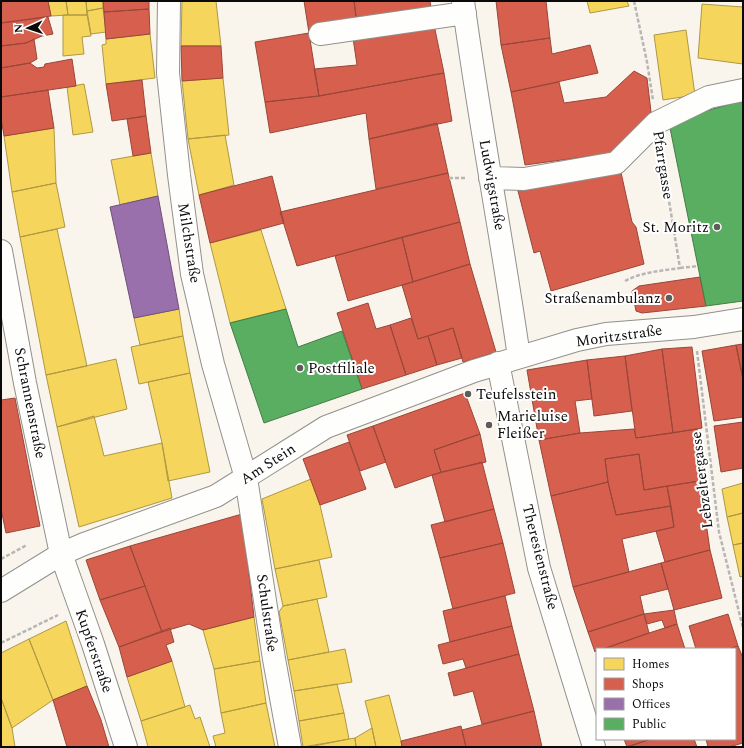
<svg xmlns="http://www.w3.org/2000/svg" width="744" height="748" viewBox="0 0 744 748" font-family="Spectral,serif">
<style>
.homes{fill:#f6d55c;stroke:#af9843}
.shops{fill:#d6604d;stroke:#994639}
.offices{fill:#9970ab;stroke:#6e517b}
.public{fill:#5aae61;stroke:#427d47}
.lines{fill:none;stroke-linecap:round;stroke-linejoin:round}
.street-casing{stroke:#92908c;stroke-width:24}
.path{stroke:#b7b6b5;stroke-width:2.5;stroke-dasharray:4 2;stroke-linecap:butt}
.street{stroke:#fefefc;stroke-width:22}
.poi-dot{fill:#5e5c59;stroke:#fff;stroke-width:1.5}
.labels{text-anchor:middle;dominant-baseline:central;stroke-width:4;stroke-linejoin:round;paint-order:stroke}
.street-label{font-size:15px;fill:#0a0a0a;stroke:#fff}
.poi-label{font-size:15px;fill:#0a0a0a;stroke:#fff;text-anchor:start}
</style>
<rect width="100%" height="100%" fill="#f9f5ed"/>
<path class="homes" d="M48,1H66L68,15L51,16Z
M66,1H86L87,15H68Z
M86,1H103V8L87,11Z
M182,1H216L221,46H181Z
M587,1H627L629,6L590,13Z
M702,4L743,7V64L698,58Z
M103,8L106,32L91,34L87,11Z
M63,15H87L91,36L82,37L84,54L63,56Z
M686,30L695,95L663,100L654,35Z
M150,34L155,78L106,84L102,45L106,44V39Z
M223,78L229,135L188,139L182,81Z
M84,84L93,132L73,135L67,87Z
M54,128L56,183L12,192L4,136Z
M225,135L234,185L199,195L188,139Z
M151,153L158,196L120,205L111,160Z
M56,183L65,227L20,237L12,192Z
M57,229L87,366L46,375L20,237Z
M261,230L286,309L230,323L210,243Z
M179,309L183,336L140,345L134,318Z
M183,336L190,373L139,384L131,347Z
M116,359L127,409L57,427L46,375Z
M190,373L210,472L168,481L162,443L148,382Z
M94,416L104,456L162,443L172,498L79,527L57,427Z
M311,479L320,505L332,557L275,569L262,499Z
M743,483V513L727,517L722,489Z
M743,513V543L733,545L727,517Z
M743,543V576L740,577L733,545Z
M319,560L327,597L283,606L275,569Z
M317,599L329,652L288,660L279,612L283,606Z
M254,617L260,661L214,669L203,630Z
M66,621L87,686L53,700L29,639Z
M29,639L53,700L12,728L1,698V653Z
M345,649L352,682L294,691L288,660Z
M172,661L185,707L141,721L127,677Z
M260,661L266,703L221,713L214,669Z
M337,684L344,713L299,721L294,691Z
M389,695L401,741L402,747H376L372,728L365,701Z
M1,698L12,728L15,747H1Z
M266,703L275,747H216L213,736L225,733L221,713Z
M190,705L195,719L200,717L210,747H148L141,721Z
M344,713L349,739L303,747L299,721Z
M372,728L376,747H356L355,738Z
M355,738L356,747H309L349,739Z"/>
<path class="shops" d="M1,1H48L51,16L1,23Z
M103,1H149V9L104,12Z
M304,1H354L357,24L309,33Z
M354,1H430L432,14L357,24Z
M496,1H546L550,38L501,45Z
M149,9L150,34L106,39L104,12Z
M48,17L53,34L42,36L26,43L1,46V23Z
M433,20L444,73L319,96L314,69L357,65L352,31Z
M309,33L319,96L265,102L255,42Z
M550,38L552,54L590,45L598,73L511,92L501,45Z
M34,39L37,59L30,63L1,68V46L26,43Z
M181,46H221L223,78L182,81Z
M72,59L76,86L1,97V68L30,63L37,68L44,67L45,64Z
M634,71L647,78L651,112L613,153L525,165L511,92L559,82L564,103L606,97Z
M444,73L452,121L369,139L366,113L270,133L265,102L319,96Z
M142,80L146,116L112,121L106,84Z
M48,90L54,128L4,136L1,118V97Z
M146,116L151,153L133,156L127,119Z
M437,123L448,173L376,189L369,139Z
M620,168L632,222L636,227L644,264L551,291L540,251L534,253L517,187Z
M448,173L460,222L297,266L280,212Z
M272,176L284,223L210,243L199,195Z
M460,222L470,264L413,282L402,237Z
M402,237L413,282L348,301L335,256Z
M470,264L496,352L463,362L453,328L418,339L402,285Z
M700,277L706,306L642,313L636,311L632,291L639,286Z
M368,303L376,329L390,325L406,375L362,389L337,313Z
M411,318L418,339L428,336L437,365L406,375L390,325Z
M453,328L462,358L437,365L428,336Z
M743,344V379L736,345Z
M736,345L743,379V417L714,421L702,351Z
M692,347L702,428L673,433L662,349Z
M662,349L673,433L636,438L625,356Z
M625,356L632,411L594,416L587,360Z
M587,360L592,399L575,401L580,433L539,440L527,370Z
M465,393L480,434L434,450L441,472L395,488L373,426Z
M15,398L40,526L6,533L1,509V400Z
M743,422V468L721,472L714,426Z
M373,426L386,462L360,471L347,435Z
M634,429L636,438L697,429L705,480L644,490L639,454L605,459L608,482L551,496L539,440L580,433Z
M480,434L486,462L441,472L434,450Z
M349,442L366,489L320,505L303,459Z
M639,454L644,490L667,486L671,506L616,515L608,482L605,459Z
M482,462L494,509L445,522L432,475Z
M700,481L710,550L665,562L656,531L674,527L667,486Z
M608,482L616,515L671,506L674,527L622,539L629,572L573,587L551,496Z
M494,509L503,543L440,558L431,525Z
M242,514L254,617L203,630L189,624L162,632L130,546Z
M503,543L515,593L453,609L440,558Z
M130,546L145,586L100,600L86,560Z
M710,550L722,598L674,610L661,563Z
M661,563L668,589L640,596L644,614L588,632L573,587Z
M145,586L162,632L119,647L100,600Z
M505,596L512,626L450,642L443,611Z
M674,610L677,624L665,628L662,620L647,624L644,614Z
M644,614L649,633L603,649H597L595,652L588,632Z
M728,614L738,646L729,649H696L689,626Z
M677,624L685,649H603L649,633Z
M512,626L519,654L466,668L463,659L443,664L438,645Z
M170,628L174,642L166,645L172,661L127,677L119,647Z
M738,646L743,658V743L729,747H708L706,739H735V649H729Z
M519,654L534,711L482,724L473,691L454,696L448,673Z
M87,686L101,720L109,747H67L53,700Z
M534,711L542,747H466L462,730Z
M461,726L466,747H402L401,741Z
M624,739H651L627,747Z
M651,739H694L697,747H627Z"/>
<path class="offices" d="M158,196L179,309L134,318L110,207Z"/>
<path class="public" d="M741,101H743V301L706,306L670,128L692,115Z
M286,309L298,347L342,331L362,389L264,423L230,323Z"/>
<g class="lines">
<g class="street-casing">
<path id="street" d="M169,1L168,73L179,175L192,274L213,364L246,478L274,659L290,747
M463,1C479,120 502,238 519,357
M320,34L465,13
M490,178L524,179L616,163L656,123L709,97L743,90
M1,251L25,383L61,554L93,644L126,747
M498,363L539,568L594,747
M1,591L61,554L84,544L216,496L326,427L474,371L577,340L606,334L694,327L743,319"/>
</g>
<path class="path" d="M634,1L647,62L653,100
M449,178H467
M680,268L698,266
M625,281C641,272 661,271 680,268L661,152
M697,351L719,532L743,628
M1,559L27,545
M1,643L58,615"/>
<use href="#street" class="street"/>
</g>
<g class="poi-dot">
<circle cx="717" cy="227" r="4"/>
<circle cx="669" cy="298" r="4"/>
<circle cx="300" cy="368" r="4"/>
<circle cx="468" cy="394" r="4"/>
<circle cx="489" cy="425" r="4"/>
</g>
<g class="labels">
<g class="street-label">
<text transform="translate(663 165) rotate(81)">Pfarrgasse</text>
<text transform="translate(492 185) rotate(80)">Ludwigstraße</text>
<text transform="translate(189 243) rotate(81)">Milchstraße</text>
<text transform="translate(619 336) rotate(-8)">Moritzstraße</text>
<text transform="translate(30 403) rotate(79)">Schrannenstraße</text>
<text transform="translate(268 464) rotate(-33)">Am Stein</text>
<text transform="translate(702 480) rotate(-97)">Lebzeltergasse</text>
<text transform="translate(540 557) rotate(76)">Theresienstraße</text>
<text transform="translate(267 613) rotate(82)">Schulstraße</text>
<text transform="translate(94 651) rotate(71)">Kupferstraße</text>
</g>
<g class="poi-label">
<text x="709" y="227" text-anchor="end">St. Moritz</text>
<text x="661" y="298" text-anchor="end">Straßenambulanz</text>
<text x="308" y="368">Postfiliale</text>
<text x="476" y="394">Teufelsstein</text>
<text x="497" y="416">Marieluise<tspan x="497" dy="17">Fleißer</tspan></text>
</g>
</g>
<rect width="744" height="748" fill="none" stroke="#0a0a0a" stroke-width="4"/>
<rect x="596" y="648" width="140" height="92" fill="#ffffff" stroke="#9d9d9d"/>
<rect x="604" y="658" width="20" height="12" fill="#f6d55c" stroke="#9d9d9d"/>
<text x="632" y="668" font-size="12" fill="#0a0a0a">Homes</text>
<rect x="604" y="678" width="20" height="12" fill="#d6604d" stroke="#9d9d9d"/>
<text x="632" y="688" font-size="12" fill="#0a0a0a">Shops</text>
<rect x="604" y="698" width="20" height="12" fill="#9970ab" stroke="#9d9d9d"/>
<text x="632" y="708" font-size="12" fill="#0a0a0a">Offices</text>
<rect x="604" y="718" width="20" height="12" fill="#5aae61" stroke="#9d9d9d"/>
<text x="632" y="728" font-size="12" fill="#0a0a0a">Public</text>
<g transform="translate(28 28) rotate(267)" stroke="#ffffff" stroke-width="3" paint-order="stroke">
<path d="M0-3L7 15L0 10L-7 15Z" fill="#0a0a0a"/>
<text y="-6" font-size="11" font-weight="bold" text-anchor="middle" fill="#0a0a0a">N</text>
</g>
</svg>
